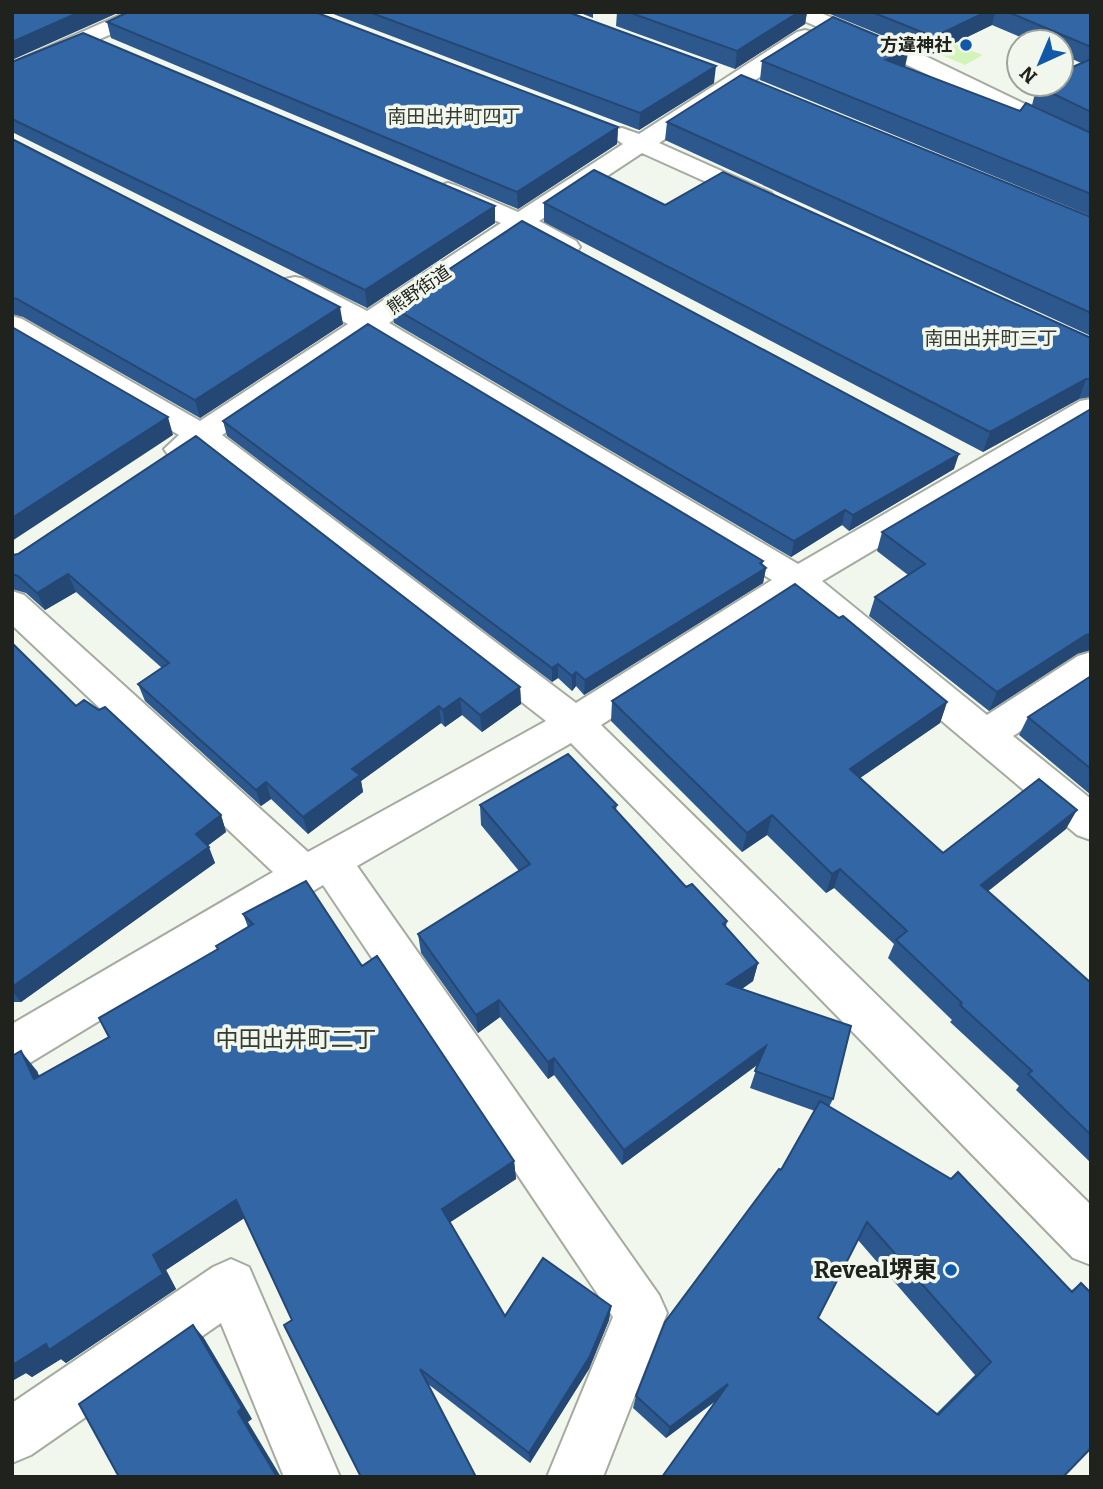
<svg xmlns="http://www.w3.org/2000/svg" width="1103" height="1489" viewBox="0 0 1103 1489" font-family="Bitter,'Noto Sans JP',serif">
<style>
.green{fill:#d3f4b9}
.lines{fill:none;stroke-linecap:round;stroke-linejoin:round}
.minor-casing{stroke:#a5aba1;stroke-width:4}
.major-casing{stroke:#a5aba1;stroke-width:4}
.minor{fill:#fff;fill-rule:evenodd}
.major{fill:#fff;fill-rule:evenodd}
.wall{fill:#2c588e;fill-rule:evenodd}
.shaded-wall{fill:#244774}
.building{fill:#3366a5;stroke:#244774;stroke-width:2;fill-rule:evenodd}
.poi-dot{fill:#0f59a8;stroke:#f1f7ec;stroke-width:2.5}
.labels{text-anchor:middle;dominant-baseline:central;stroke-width:7;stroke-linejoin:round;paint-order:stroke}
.far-poi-label{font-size:18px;font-weight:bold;fill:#20221e;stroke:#f1f7ec;text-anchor:end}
.far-street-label{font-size:18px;fill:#20221e;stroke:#f1f7ec}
.far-neighbourhood-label{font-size:19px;fill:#353a32;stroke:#f1f7ec}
.neighbourhood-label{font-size:23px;fill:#353a32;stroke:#f1f7ec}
.near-poi-label{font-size:24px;font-weight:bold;fill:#20221e;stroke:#f1f7ec;text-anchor:end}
</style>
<rect width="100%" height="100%" fill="#f1f7ec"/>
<path class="green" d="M840,12L940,39L983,55L965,65Z"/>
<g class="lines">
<g class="minor-casing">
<path id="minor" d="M127,12H155L152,16L12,78V63Z
M805,30L813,32L816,37L813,42L659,143L771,193L775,198L771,203L762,206L753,203L642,153L539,221L576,241L580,247L576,253C557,258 538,242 521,233L389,323L798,564L1080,401L1091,399V421L822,581L987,715L1078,656L1091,652V685L1013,736L1091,799V840L1077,835L796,598L601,725L1091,1205V1265L1073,1258L571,743L357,866L659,1295L667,1313L603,1477H547L613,1317L323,885L28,1064L12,1070V1024L273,872L12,625V591L24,595L308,852L546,721L200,450L180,459L169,456L164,449L179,435L12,337V316L22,319L200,421L348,324L285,291L281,285L285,279L295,277L305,279L367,311L501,223L439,196L435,191L439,186L448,183L457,186L518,212L623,144L610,135L613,130L622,128L639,134L797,32ZM370,336L772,580L576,703L222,435Z
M231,1259L249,1267L340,1477H284L221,1323L31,1455L12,1463V1403L213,1267Z"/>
</g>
<g class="major-casing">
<path id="major" d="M789,12H818L919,53L1091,136V152L903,63L792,16Z"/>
</g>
<use href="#minor" class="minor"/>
<use href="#major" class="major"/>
</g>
<path class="wall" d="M328,12H568L714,83L639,130Z
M578,12H593V18Z
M617,12H807L805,24L735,69L616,26Z
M825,12H1091V216L760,80L762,61L905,67H904L1020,111L1079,127L1032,105L1037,86L1081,63L1061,54V42H1032L992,25L930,55Z
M107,22L618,127L617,144L518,209L111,38Z
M12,62L495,206V223L367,308L12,132Z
M667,122L1091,217V336L665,140Z
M12,139L343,324L200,418L23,317L12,314Z
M544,203L665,205L1091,338V397L1079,399L983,452L544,222Z
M392,307L954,469L849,531L842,525L791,557L394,323Z
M223,421L762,565L766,568L763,583L584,695L576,686L572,691L558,678L552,682L227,436Z
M882,532L1077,654L989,711L869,616L875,597L908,575L877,551Z
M12,555L520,687L521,704L482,732L462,715L445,727L441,723L361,781L363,792L308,834L271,799L261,806L145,701L138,684L162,668L76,592L45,610L26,593L12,589Z
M12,643L76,706L221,815L226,832L207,846L215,863L21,1002H12Z
M1091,676V795L1019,735L1028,717Z
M612,701L947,702L940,723L860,778L943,853L1066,829L988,891L1091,983V1163L1016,1090L1019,1086L950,1022L952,1020L888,958L894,944L834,888L826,893L767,835L742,852L611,721Z
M480,805H617L616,810L686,887L727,921L726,927L758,963L753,981L742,989L833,1099L829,1107L1071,1291L1081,1283L1091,1448L716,1401L666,1438L633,1408L636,1396L781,1170L815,1111L750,1088L758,1064L622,1165L554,1075L548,1079L500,1017L478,1033L421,953L418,934L519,871L481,825ZM858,1240L975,1375L936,1414L818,1318Z
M243,914L362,966L514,1161L516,1179L450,1222L505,1316L611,1306L609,1320L589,1369L530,1463L428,1384L292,1320L244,1218L166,1270L176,1289L66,1363L61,1359L32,1377L26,1373L12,1381V1056L37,1071L39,1076L109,1037L217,949L248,927Z"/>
<path class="shaded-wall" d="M80,12H120L12,60V42Z
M799,12H807L805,24L735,69L737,51Z
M986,12H995L992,25L930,55L934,37Z
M909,49L905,67L882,78L886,60Z
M716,66L714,83L639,130L640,113Z
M618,127L617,144L518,209L517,192Z
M495,206V223L367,308L365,290Z
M340,307L343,324L200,418L195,400Z
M1086,379L1079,399L983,452L990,432Z
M168,417L173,435L12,541V518Z
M959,454L954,469L849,531L853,515Z
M845,510L842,525L791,557L794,541Z
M763,561L761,571L766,568L763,583L584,695L585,680Z
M68,574L76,592L45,610L37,593Z
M1091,634V650L1077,654L989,711L997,692L1086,635Z
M558,664V678L552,682V668Z
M576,672V686L572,691V676Z
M520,687L521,704L482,732L480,715Z
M460,698L462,715L445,727L443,710Z
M947,702L940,723L844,789L850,769Z
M439,706L441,723L361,781L363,792L308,834L303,817L352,769Z
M266,782L271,799L261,806L256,790Z
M1077,810L1066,829L972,904L981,885Z
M221,815L226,832L202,850L196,834Z
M772,815L767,835L742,852L747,833Z
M209,847L215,863L21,1002L12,990V987Z
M840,869L834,888L826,893L832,874Z
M758,963L753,981L723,1002L727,984Z
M499,1000L500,1017L478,1033L476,1015Z
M766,1046L760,1063L622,1165L624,1150Z
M21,1051L37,1071L49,1099L34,1079Z
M554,1058V1075L548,1079V1062Z
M514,1161L516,1179L446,1225L442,1209Z
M236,1200L246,1217L166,1270L176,1289L66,1363L61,1359L32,1377L26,1373L12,1381V1358L153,1255Z
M611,1306L609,1320L589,1369L530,1463L529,1453Z
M193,1325L204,1338L252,1419L248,1422L281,1477H277L238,1412Z
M728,1384L721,1396L666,1438L670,1427Z"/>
<path class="building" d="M12,12H80L12,42Z
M128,12H315L618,127L517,192L107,22Z
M369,12H568L716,66L640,113Z
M628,12H799L737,51Z
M872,12H986L934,37Z
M1008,12H1091V47Z
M833,17L909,49L886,60L1020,111L1026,103L1091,133V194L762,61Z
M83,33L495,206L365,290L12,119V62Z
M1091,59V112L1037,86L1039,84H1061V72Z
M741,75L1091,217V313L667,122Z
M12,139L340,307L195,400L17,299L12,298Z
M594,170L665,205L723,172L1091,338V379H1086L990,432L544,203Z
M522,221L959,454L853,515L845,510L794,541L392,307Z
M368,324L763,561L760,563L766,568L585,680L576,672L572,676L558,664L552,668L223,421Z
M12,327L168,417L12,518Z
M1091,409V634L1086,635L997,692L875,597L925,564L882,532Z
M196,436L520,687L480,715L460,698L443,710L439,706L352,769L360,775L303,817L266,782L256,790L138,684L169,663L68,574L37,593L18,576L12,574V555L18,554Z
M795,584L839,618L843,616L947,702L850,769L943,853L1039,779L1077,810L981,885L1091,983V1135L1028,1074L1032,1071L960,1005L962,1003L896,940L907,931L840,869L832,874L772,815L747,833L612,701Z
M12,643L76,706L84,700L99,710L105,707L221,815L196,834L209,847L12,987Z
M1091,676V769L1028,717Z
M568,754L617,805L613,807L686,887L692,884L727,921L723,924L758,963L727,984L851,1026L833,1099L755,1071L766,1046L624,1150L554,1058L548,1062L499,1000L476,1015L418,934L530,864L480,805Z
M306,881L362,966L377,956L514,1161L442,1209L505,1316L543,1258L611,1306L590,1356L529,1453L420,1369L476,1477H361L284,1325L292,1320L236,1200L153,1255L163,1274L49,1350L46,1344L14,1364L12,1360V1056L21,1051L34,1079L109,1037L99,1018L218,949L216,946L253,924L243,914Z
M820,1101L951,1179L958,1172L1072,1292L1081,1283L1091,1293V1448L1063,1477H662L728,1384L670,1427L636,1396L665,1322L779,1169L781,1170ZM867,1222L991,1362L938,1415L818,1318Z
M193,1325L242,1408L238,1412L277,1477H119L79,1404Z"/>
<g class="poi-dot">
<circle cx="966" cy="45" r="7"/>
<circle cx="951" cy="1270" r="7"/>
</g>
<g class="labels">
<g class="far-poi-label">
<text x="952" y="45">方違神社</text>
</g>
<g class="far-street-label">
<text transform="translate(419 290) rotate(-34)">熊野街道</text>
</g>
<g class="far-neighbourhood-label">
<text x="454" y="116">南田出井町四丁</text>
<text x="991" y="338">南田出井町三丁</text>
</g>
<g class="neighbourhood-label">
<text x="296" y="1039">中田出井町二丁</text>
</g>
<g class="near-poi-label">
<text x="937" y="1270">Reveal堺東</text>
</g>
</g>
<rect width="1103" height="1489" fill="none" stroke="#20221e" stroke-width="28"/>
<g transform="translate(1040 63) rotate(224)"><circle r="33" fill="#f1f7ec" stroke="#9da29a" stroke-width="2"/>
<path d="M0-5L12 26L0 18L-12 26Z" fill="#0f59a8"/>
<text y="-10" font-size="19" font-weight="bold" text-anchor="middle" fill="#20221e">N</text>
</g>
</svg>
